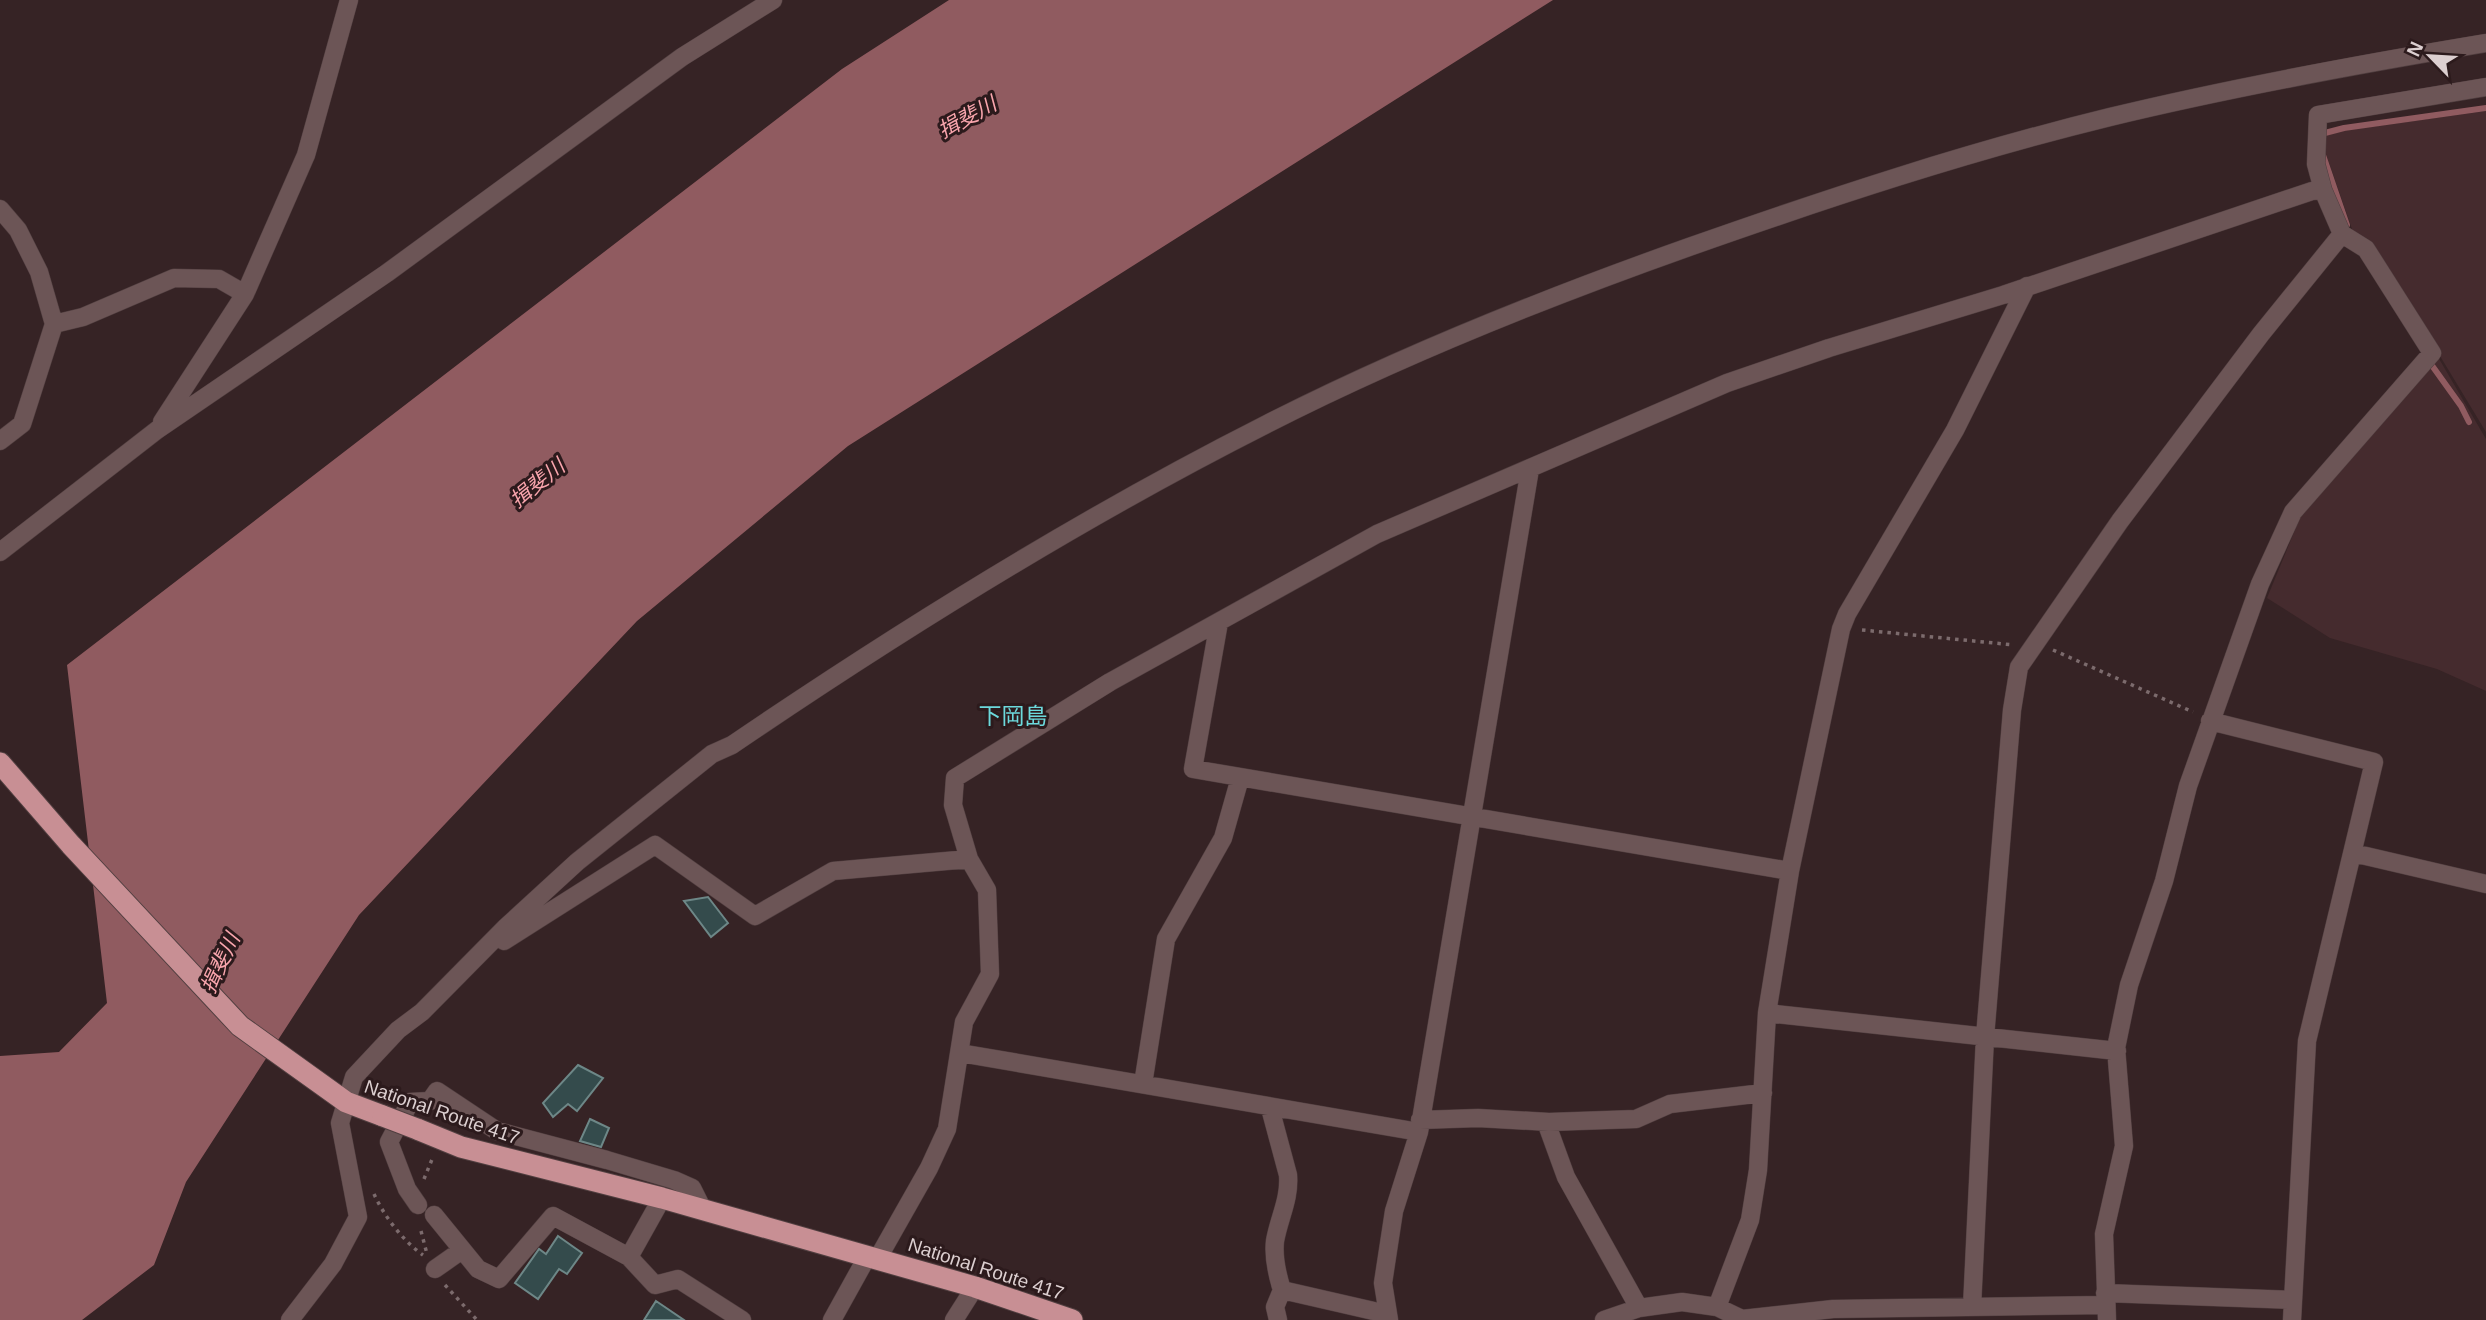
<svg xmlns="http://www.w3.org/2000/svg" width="2486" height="1320" viewBox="0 0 2486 1320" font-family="Helvetica,'Noto Sans JP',sans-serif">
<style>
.built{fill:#452b2e}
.water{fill:#905b60}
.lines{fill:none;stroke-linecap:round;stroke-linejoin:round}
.stream{stroke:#905b60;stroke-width:6}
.building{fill:#344b4c;stroke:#6d8787;stroke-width:2}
.minor-casing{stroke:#513f40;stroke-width:19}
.highway-casing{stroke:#513f40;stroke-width:23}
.path{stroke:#7c6b6d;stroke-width:3.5;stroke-dasharray:3.5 5;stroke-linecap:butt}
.minor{stroke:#6c5556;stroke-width:18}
.highway{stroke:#c88f94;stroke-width:21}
.highway-bridge-casing{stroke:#513f40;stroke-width:23;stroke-linecap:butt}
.highway-bridge{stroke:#c88f94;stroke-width:21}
.labels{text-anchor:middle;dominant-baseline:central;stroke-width:6;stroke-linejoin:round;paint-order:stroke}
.street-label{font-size:19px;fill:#dccfd0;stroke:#2c1a1c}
.water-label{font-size:21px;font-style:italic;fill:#f9a5ad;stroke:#2c1a1c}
.quarter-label{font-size:23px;fill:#6cd9dc;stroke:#2c1a1c}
</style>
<rect width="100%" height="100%" fill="#362325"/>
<path class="built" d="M2486,111V432L2380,257L2381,255L2352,229L2320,137L2334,132Z
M2438,357L2486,439V691L2437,669L2330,638L2267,598L2302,513Z"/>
<path class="water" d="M949,0H1553L848,446L637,621L359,915L186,1182L154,1265L82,1320H0V1056L59,1052L107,1003L67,665L842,69Z"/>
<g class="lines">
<path class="stream" d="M2321,134L2344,128L2486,108
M2323,155L2347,225
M2428,360L2461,406L2469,422"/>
</g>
<path class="building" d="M708,897L728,923L711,937L684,901Z
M578,1065L603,1078L577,1111L568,1104L553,1117L543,1103Z
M590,1119L609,1128L601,1147L580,1141Z
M558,1236L582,1253L567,1274L559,1269L538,1299L515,1283L539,1249L546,1254Z
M656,1301L684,1320H644Z"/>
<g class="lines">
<g class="minor-casing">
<path id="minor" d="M0,209L18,230L39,272L54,324L22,424L0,441
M54,324L83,317L174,278L219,279L245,294
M162,422L245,294L306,155L349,0
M0,552L157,430L387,273L682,57L773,0
M1219,622L1193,769L1790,871
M2210,721L2374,762L2307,1041L2292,1320
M2353,853L2486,884
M504,941L655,845L755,916L833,871L969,859
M1767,1013L2117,1051
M960,1053L1419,1132
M1143,1084L1166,939L1223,838L1240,778
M1270,1108L1288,1175C1290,1199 1279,1218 1275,1241C1273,1258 1277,1274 1282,1290
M1420,1120L1478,1118L1549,1122L1636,1119L1670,1104L1763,1093
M1546,1122L1566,1177L1639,1308
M662,1198L629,1257L655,1285L678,1279L742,1320
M418,1205L407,1189L389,1142L410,1102L430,1101L437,1091L497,1131L607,1160L674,1180L692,1188L703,1210
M434,1215L478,1269L499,1279L553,1216L629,1257
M878,1258L929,1168L947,1129L964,1022L990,974L987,890L969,859L953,805L955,778L1110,682L1377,534L1727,383L1829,348L2003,295L2312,191L2323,190
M435,1269L462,1250
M2105,1293L2293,1300
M1717,1307L1750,1220L1758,1170L1767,1013L1790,871L1841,629L1847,614L1955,430L2027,286
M1972,1307L1985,1037L2012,710L2019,667L2120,521L2261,334L2342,234L2323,190L2316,164L2318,115L2486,87
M290,1320L333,1264L358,1217L340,1123L354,1077L398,1030L422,1012L505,928L577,862L712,754L732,745C904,628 1079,519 1265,425C1402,355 1545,298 1689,247C1828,198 1967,152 2110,117C2234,87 2360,64 2486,43
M832,1320L867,1257
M954,1320L975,1287
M1278,1320L1275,1307L1282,1290L1378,1312L1387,1311
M1389,1320L1383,1283L1394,1211L1419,1132L1530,469
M1604,1320L1639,1308L1682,1302L1717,1307L1742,1319L1833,1309L2105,1305
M2107,1320L2104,1234L2124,1146L2116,1048L2129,985L2164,881L2188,786L2260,584L2293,512L2432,353L2366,249L2342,234"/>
</g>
<g class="highway-casing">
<path id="highway" d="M0,763L71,845L240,1026L346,1102L383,1116
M417,1129L461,1147L662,1198L975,1287L1072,1320"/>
</g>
<path class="path" d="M1862,630L2014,645
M2053,650L2193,712
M424,1179L433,1157
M374,1194C384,1216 403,1241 423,1255
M421,1231L427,1254
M445,1285L477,1320"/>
<use href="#minor" class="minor"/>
<use href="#highway" class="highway"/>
<g class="highway-bridge-casing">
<path id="highway-bridge" d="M383,1116L417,1129"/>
</g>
<use href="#highway-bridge" class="highway-bridge"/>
</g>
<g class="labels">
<g class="street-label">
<text transform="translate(442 1112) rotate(19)">National Route 417</text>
<text transform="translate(986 1269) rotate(18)">National Route 417</text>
</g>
<g class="water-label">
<text transform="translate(967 117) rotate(-29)">揖斐川</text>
<text transform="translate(537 483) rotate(-39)">揖斐川</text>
<text transform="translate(220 963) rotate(-65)">揖斐川</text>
</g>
<g class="quarter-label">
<text x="1013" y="716">下岡島</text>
</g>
</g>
<g transform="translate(2430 56) rotate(295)" stroke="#2c1a1c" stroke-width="5" paint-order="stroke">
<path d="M0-5L12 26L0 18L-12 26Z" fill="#dccfd0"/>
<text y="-10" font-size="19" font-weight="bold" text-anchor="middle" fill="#dccfd0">N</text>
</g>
</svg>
